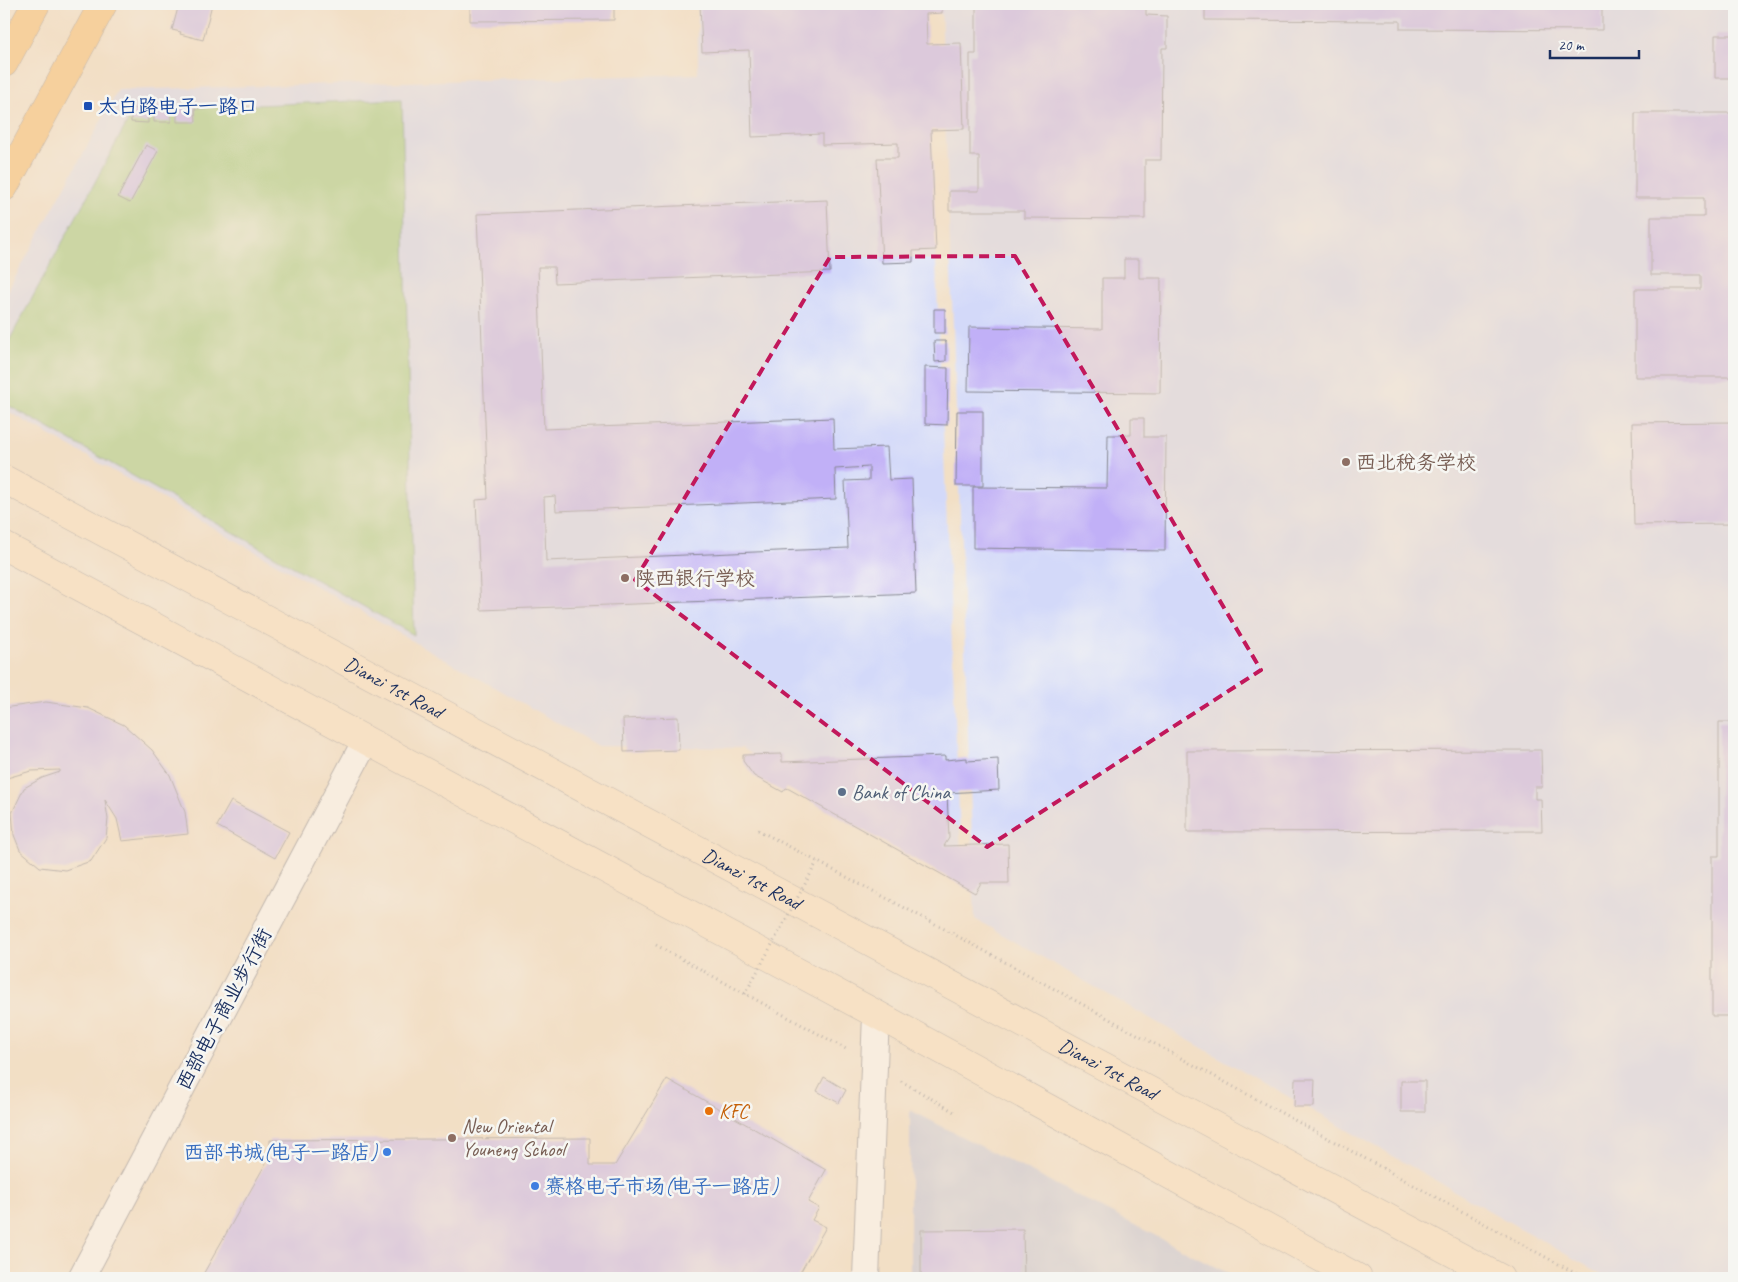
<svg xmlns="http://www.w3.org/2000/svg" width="1738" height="1282" viewBox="0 0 1738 1282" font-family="Caveat,'LXGW WenKai TC',sans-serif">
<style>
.built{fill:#d3d9f9}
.industrial{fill:#bcc3de}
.green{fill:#9dcd7c;stroke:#5c7e6d}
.building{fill:#c1b0f7;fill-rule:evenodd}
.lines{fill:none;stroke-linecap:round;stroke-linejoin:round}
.street-casing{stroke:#868792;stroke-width:28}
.secondary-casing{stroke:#868792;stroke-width:29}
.primary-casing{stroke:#868792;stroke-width:29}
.path{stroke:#868792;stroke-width:3;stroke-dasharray:1 4;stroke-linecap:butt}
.street{stroke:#fff;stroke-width:26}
.secondary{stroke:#fde5c5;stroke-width:28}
.primary{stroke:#fabe6d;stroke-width:28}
.path-bridge{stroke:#868792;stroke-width:3;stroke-dasharray:1 4;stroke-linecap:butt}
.marked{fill:none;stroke:#c2185b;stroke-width:4;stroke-dasharray:10 6;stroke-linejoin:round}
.transit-dot{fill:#1a4fb4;stroke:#f6f6f2;stroke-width:2}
.education-dot{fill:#8d6e63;stroke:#f6f6f2;stroke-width:2}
.service-dot{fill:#5c6f8a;stroke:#f6f6f2;stroke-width:2}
.food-dot{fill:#e8710a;stroke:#f6f6f2;stroke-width:2}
.shop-dot{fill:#3f7fe0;stroke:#f6f6f2;stroke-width:2}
.labels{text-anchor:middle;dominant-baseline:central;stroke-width:5;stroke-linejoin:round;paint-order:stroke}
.transit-label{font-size:20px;fill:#164399;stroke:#f6f6f2;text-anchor:start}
.education-label{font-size:20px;fill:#785e54;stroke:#f6f6f2;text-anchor:start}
.street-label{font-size:20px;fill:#1b2f5e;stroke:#f6f6f2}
.service-label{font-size:20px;fill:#4e5e75;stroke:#f6f6f2;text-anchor:start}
.food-label{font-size:20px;fill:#c56008;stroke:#f6f6f2;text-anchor:start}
.shop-label{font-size:20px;fill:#366cbe;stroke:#f6f6f2;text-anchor:end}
</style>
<rect width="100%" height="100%" fill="#f6f6f2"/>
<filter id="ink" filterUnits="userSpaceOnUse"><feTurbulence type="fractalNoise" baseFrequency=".02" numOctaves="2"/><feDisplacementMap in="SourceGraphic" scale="10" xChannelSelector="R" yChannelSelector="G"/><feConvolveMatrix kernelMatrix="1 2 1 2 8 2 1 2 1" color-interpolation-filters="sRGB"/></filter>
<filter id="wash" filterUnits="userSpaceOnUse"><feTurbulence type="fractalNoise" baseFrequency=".0096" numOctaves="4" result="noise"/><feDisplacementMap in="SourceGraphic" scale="20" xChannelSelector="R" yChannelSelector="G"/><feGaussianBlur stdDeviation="1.12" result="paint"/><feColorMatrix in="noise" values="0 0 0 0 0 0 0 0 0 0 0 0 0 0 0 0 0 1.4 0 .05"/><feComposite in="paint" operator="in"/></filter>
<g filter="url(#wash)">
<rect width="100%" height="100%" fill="#f2dfc5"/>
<path class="built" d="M698,4H925L962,883L742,748L598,746L4,409V298L118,90L698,74Z
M941,4H1734V1278H1608L975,919Z"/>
<path class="industrial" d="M910,1110L1238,1278H910Z"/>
<path class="green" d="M402,99L414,635L6,404L4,400V350L134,110Z"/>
<g id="blocks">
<path class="building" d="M179,4H212L203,40L180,34L181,32L172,30Z
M470,4H614V20L470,21Z
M700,4H942V13L926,14L927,44L961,43L964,129L931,130L936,250L913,251V262L882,263L877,158H898V143L822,145V134L752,137L749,50L702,52Z
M976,4H1146V15L1167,16V48H1162L1161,160H1145V219L1024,218V211H949V191H979V156H970V54H976Z
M1205,4H1602V30L1400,29V21L1205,20Z
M1715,35H1734V78H1715Z
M177,105H195L196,122H177Z
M154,106H171V122H154Z
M131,108H148V123L131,122Z
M1635,113H1734V377H1635V289H1701V275H1651V217H1704V198H1635Z
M146,145L158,151L130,203L118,197Z
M827,200L830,272L555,283L554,267H538L544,429L833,418L834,449L887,447L889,480L912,479L916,593L481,610L476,500L488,499L477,214ZM869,467V480L845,481L848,548L546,561L544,497L555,496L556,511L836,499L835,469Z
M1124,259H1139V278H1161L1160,393L968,391L969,327L1102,329V278H1124Z
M934,309H945V333H934Z
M934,341H946V361L935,362Z
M925,367L948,368L947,425L925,424Z
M957,411H983V486H956Z
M1131,418H1144V437H1166L1165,551L973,548V487L1107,488L1108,435H1131Z
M1733,422L1734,524L1634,525L1632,423Z
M46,702L88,708L124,725L152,750L170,775L185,812L188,834L122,841L117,819L105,800L108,819L106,838L91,861L65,870L40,867L20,850L14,835L12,813L24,788L42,778L60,772V770L31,771L7,778L4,772V710L10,707Z
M678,717L679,750L624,752L623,719Z
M1719,722H1734V1016H1712V856H1719Z
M1541,750L1542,787H1535V799H1541L1542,831L1187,832V751Z
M782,754V762L945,756V760L967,758V761L998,759L999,790L947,793L949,838L944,846L1008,844L1009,883H981L975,893L789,789L786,788L783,792L754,776L743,761V755Z
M231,801L289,832L275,858L217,826Z
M824,1077L846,1090L839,1103L817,1091Z
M667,1079L826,1170L808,1202L819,1208L812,1220L826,1227L797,1278H201L270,1156V1140L590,1138V1165H615Z
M1295,1079H1315L1314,1107H1294Z
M1401,1081H1425V1112H1401Z
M1023,1229L1024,1278H921V1230Z"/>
</g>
</g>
<g filter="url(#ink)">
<use href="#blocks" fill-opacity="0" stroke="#868792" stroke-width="1"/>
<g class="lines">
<g class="street-casing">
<path id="street" d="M81,1278L366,740
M866,1278L876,1014"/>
</g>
<g class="secondary-casing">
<g id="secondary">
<path id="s1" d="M4,479L1500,1278"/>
<path d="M4,546L876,1014L1358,1278"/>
</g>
</g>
<g class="primary-casing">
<path id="primary" d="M4,63L36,4
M4,187L103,4"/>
</g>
<path class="path" d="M758,830L937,925L1584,1278
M656,945L846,1049
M901,1081L956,1113"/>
<use href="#street" class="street"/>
<use href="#secondary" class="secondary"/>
<use href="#primary" class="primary"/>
<path class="path-bridge" d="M745,994L817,862"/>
</g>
</g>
<path d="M0 0H1738V1282H0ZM1015,256L1261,670L987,847L635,580L830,257Z" fill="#f2dfc5" fill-opacity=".55" fill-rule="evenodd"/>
<path class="marked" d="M1015,256L1261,670L987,847L635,580L830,257Z"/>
<rect class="transit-dot" x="83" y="101" width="10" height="10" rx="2.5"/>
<g class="education-dot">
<circle cx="1346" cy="462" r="5"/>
<circle cx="625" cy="578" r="5"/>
<circle cx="452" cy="1138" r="5"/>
</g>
<circle class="service-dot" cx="842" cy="792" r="5"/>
<circle class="food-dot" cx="709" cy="1111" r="5"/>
<g class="shop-dot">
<circle cx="387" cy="1152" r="5"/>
<circle cx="535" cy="1186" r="5"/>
</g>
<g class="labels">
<g class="transit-label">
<text x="98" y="106">太白路电子一路口</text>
</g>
<g class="education-label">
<text x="1356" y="462">西北税务学校</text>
<text x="635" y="578">陕西银行学校</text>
<text x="462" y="1126">New Oriental<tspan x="462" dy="23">Youneng School</tspan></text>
</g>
<g class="street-label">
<text stroke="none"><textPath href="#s1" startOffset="442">Dianzi 1st Road</textPath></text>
<text stroke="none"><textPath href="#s1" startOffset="848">Dianzi 1st Road</textPath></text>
<text transform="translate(224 1009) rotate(-62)">西部电子商业步行街</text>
<text stroke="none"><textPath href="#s1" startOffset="1252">Dianzi 1st Road</textPath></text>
</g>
<g class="service-label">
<text x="852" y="792">Bank of China</text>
</g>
<g class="food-label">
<text x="719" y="1111">KFC</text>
</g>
<g class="shop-label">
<text x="377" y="1152">西部书城(电子一路店)</text>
<text x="545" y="1186" text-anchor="start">赛格电子市场(电子一路店)</text>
</g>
</g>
<rect width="1738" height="1282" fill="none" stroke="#f6f6f2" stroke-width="20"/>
<path d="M1550 50v8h89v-8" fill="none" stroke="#1b2f5e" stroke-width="2.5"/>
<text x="1558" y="50" font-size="15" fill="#1b2f5e" stroke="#f6f6f2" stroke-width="4" paint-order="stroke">20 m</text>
</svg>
